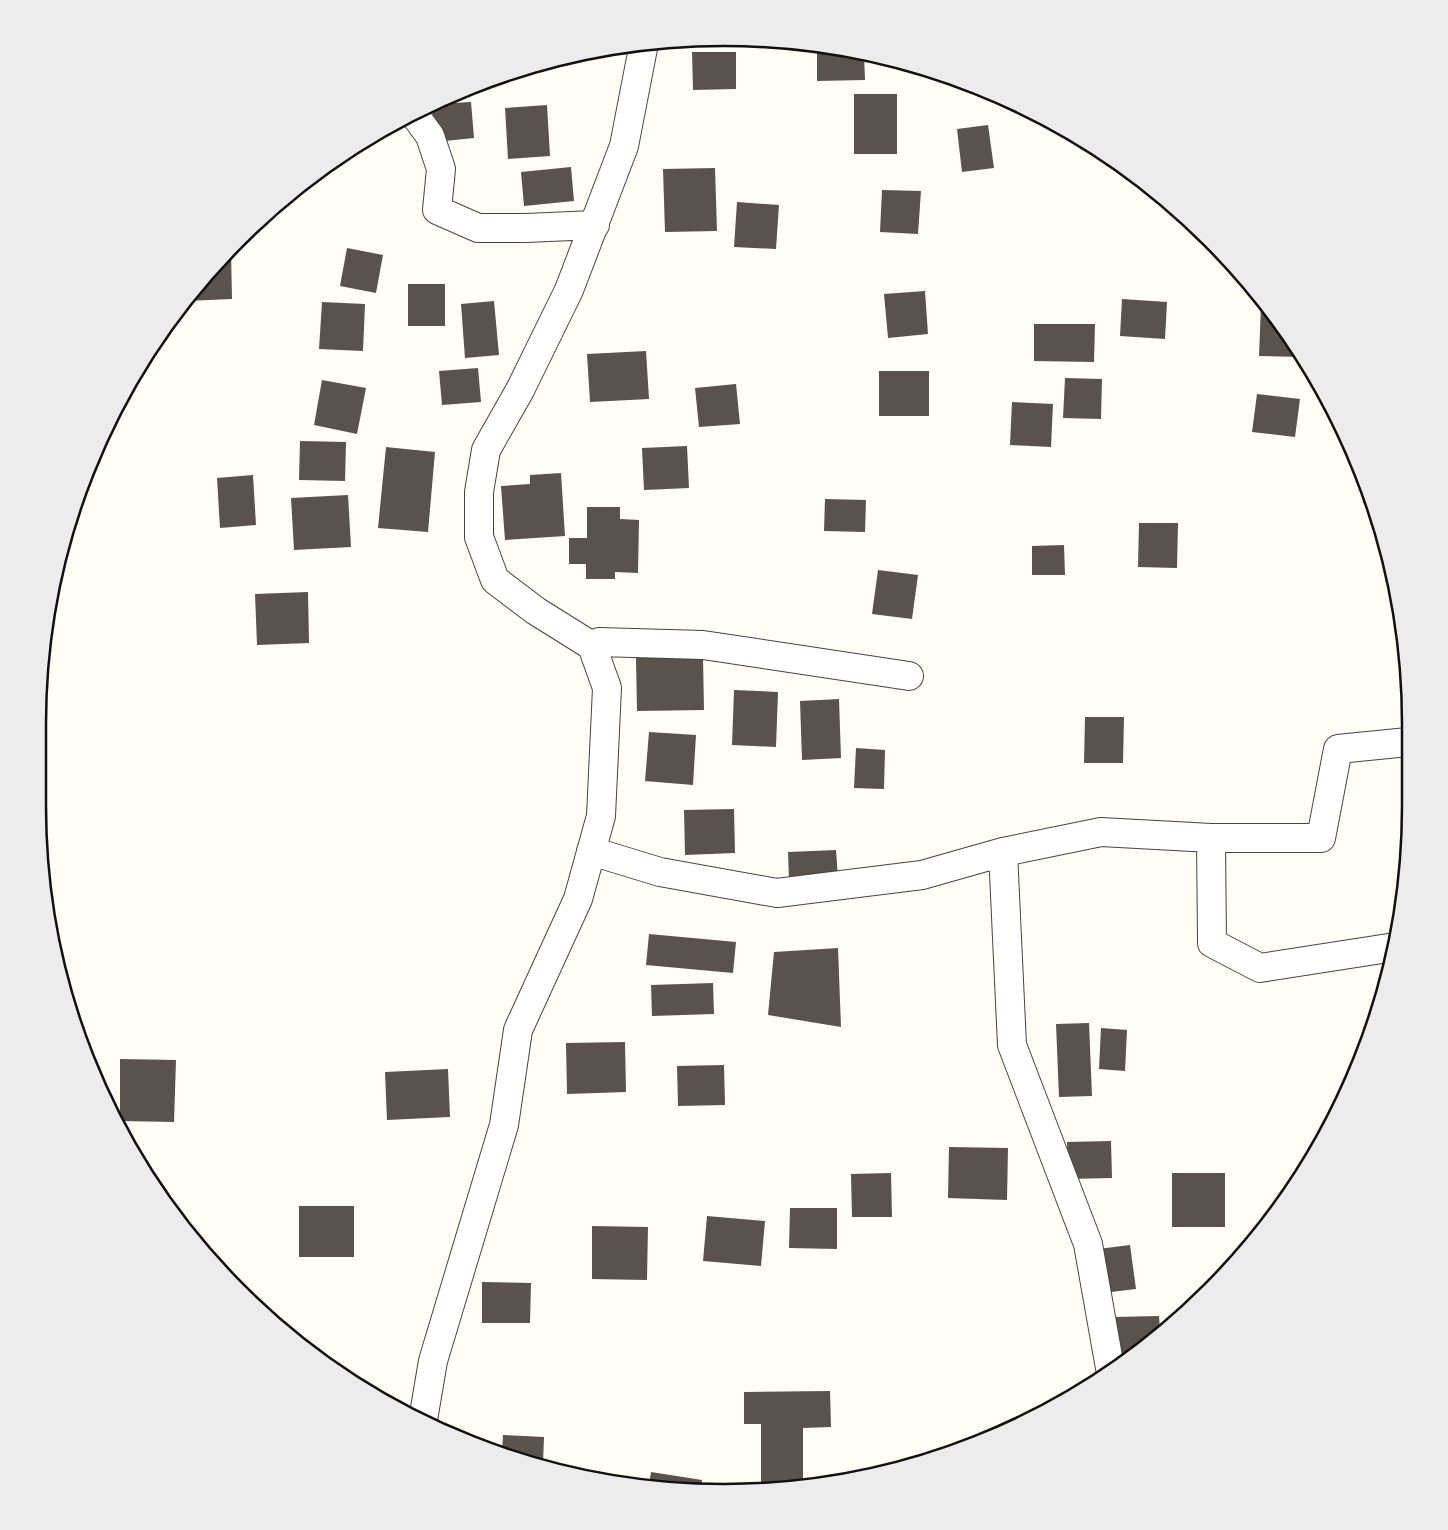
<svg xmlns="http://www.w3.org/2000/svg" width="1448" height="1530" viewBox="0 0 1448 1530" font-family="Bitter,serif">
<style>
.building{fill:#5a524d}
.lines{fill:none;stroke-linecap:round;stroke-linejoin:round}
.minor-casing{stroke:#444;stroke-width:30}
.minor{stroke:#fff;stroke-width:28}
.rim{fill:none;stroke:#111;stroke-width:2.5}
</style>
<rect width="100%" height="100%" fill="#fffdf5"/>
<path class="building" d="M817,47L864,55L865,80L817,81Z
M692,52H736V89L693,90Z
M854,94H897V154H854Z
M471,102L474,138L435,142L432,106L436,104Z
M547,105L550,156L508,159L505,108Z
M988,125L994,168L962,172L957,129Z
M571,167L574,201L524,206L521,172Z
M715,168L717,231L665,232L663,169Z
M882,190L921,191L918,234L880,232Z
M737,202L779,205L776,249L734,247Z
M347,248L383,255L376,293L340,286Z
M231,251L232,299L186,301V299Z
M408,284H445V326H408Z
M925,291L928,334L888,338L884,294Z
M1122,299L1167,302L1165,339L1120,336Z
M494,301L499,355L465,358L461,304Z
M322,302L365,304L363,351L319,349Z
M1261,305H1264L1299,353V357L1259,356Z
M1034,324H1095L1094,362L1034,361Z
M646,351L649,399L590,402L587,354Z
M478,368L481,402L442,405L439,371Z
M879,371H929V416H879Z
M1065,378L1102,379L1101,419L1063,418Z
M322,380L366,388L357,434L314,425Z
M736,384L740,424L699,427L695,388Z
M1257,394L1300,399L1295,437L1252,432Z
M1012,402L1053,404L1051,447L1010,445Z
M300,441L346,442L345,481L299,480Z
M687,446L689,488L644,490L642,448Z
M386,447L435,452L428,532L378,528Z
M561,473L565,536L505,540L501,486L530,484V475Z
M253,475L256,525L220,528L217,478Z
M1363,480L1374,504L1363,503Z
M348,495L351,547L294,550L291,498Z
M825,499L866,500L865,532L824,531Z
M587,507H620V519L639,520L638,573L615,572V579H586V564H569V538H587Z
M1139,523H1178L1177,568L1138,567Z
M1064,545L1065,575H1032V546Z
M878,570L918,575L912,619L872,614Z
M308,592L309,643L257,645L255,594Z
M703,657L704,710L637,711L636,658Z
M734,690L778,692L776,747L732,745Z
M839,699L841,758L802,760L800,701Z
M1085,717H1124L1123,763H1084Z
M649,732L696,735L693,785L645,781Z
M856,748L885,750L884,789L854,788Z
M734,809L735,853L685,855L684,810Z
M836,850L838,878L789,880L788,852Z
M649,934L736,942L733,973L646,965Z
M838,948L841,1027L768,1015L774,952Z
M713,983L714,1014L652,1016L651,985Z
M1089,1023L1092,1096L1059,1097L1056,1024Z
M1101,1028L1127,1030L1125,1071L1099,1069Z
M625,1042L626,1092L567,1094L566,1043Z
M120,1059L176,1060L174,1122L120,1121Z
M724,1065L725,1105L678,1106L677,1066Z
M448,1069L450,1117L387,1120L385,1072Z
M1111,1141L1112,1178L1068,1179L1067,1142Z
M949,1147L1008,1148L1007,1200L948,1198Z
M891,1173L892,1217H852L851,1174Z
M1172,1173H1225V1227H1172Z
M299,1206H354V1257H299Z
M790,1208H837V1249L789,1248Z
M707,1216L765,1221L761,1266L703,1261Z
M592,1226L648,1227L647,1280L592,1279Z
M1130,1245L1136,1289L1103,1293L1098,1249Z
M482,1282L531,1283L530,1323H482Z
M1159,1316L1160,1330L1121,1359L1114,1317Z
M830,1391L831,1427L803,1428V1487L761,1488V1424H744V1392Z
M503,1435L544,1437L543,1464L502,1455Z
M651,1472L702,1480L701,1490L679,1491L649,1485Z"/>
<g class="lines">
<g class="minor-casing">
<path id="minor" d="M414,114L430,136L441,169L437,210L478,228H526L595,225
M592,646L599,642L703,645L909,676
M591,851L660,872L777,893L922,875L1003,852L1101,832L1211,838
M1003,852L1012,1045L1088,1244L1110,1368
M1395,947L1260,968L1212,943L1211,838H1321L1338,749L1408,742
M423,1420L433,1361L504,1125L518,1030L578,899L601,816L607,688L592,646L536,611L495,580L479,537V492L486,450L520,390L569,290L624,146L644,43"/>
</g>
<use href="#minor" class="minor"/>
</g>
<path d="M0 0H1448V1530H0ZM724 46H724A678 678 0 0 1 1402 724V806A678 678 0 0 1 724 1484H724A678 678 0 0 1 46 806V724A678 678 0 0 1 724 46Z" fill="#ececec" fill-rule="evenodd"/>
<path class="rim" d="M724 46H724A678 678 0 0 1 1402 724V806A678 678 0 0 1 724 1484H724A678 678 0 0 1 46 806V724A678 678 0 0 1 724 46Z"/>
</svg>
